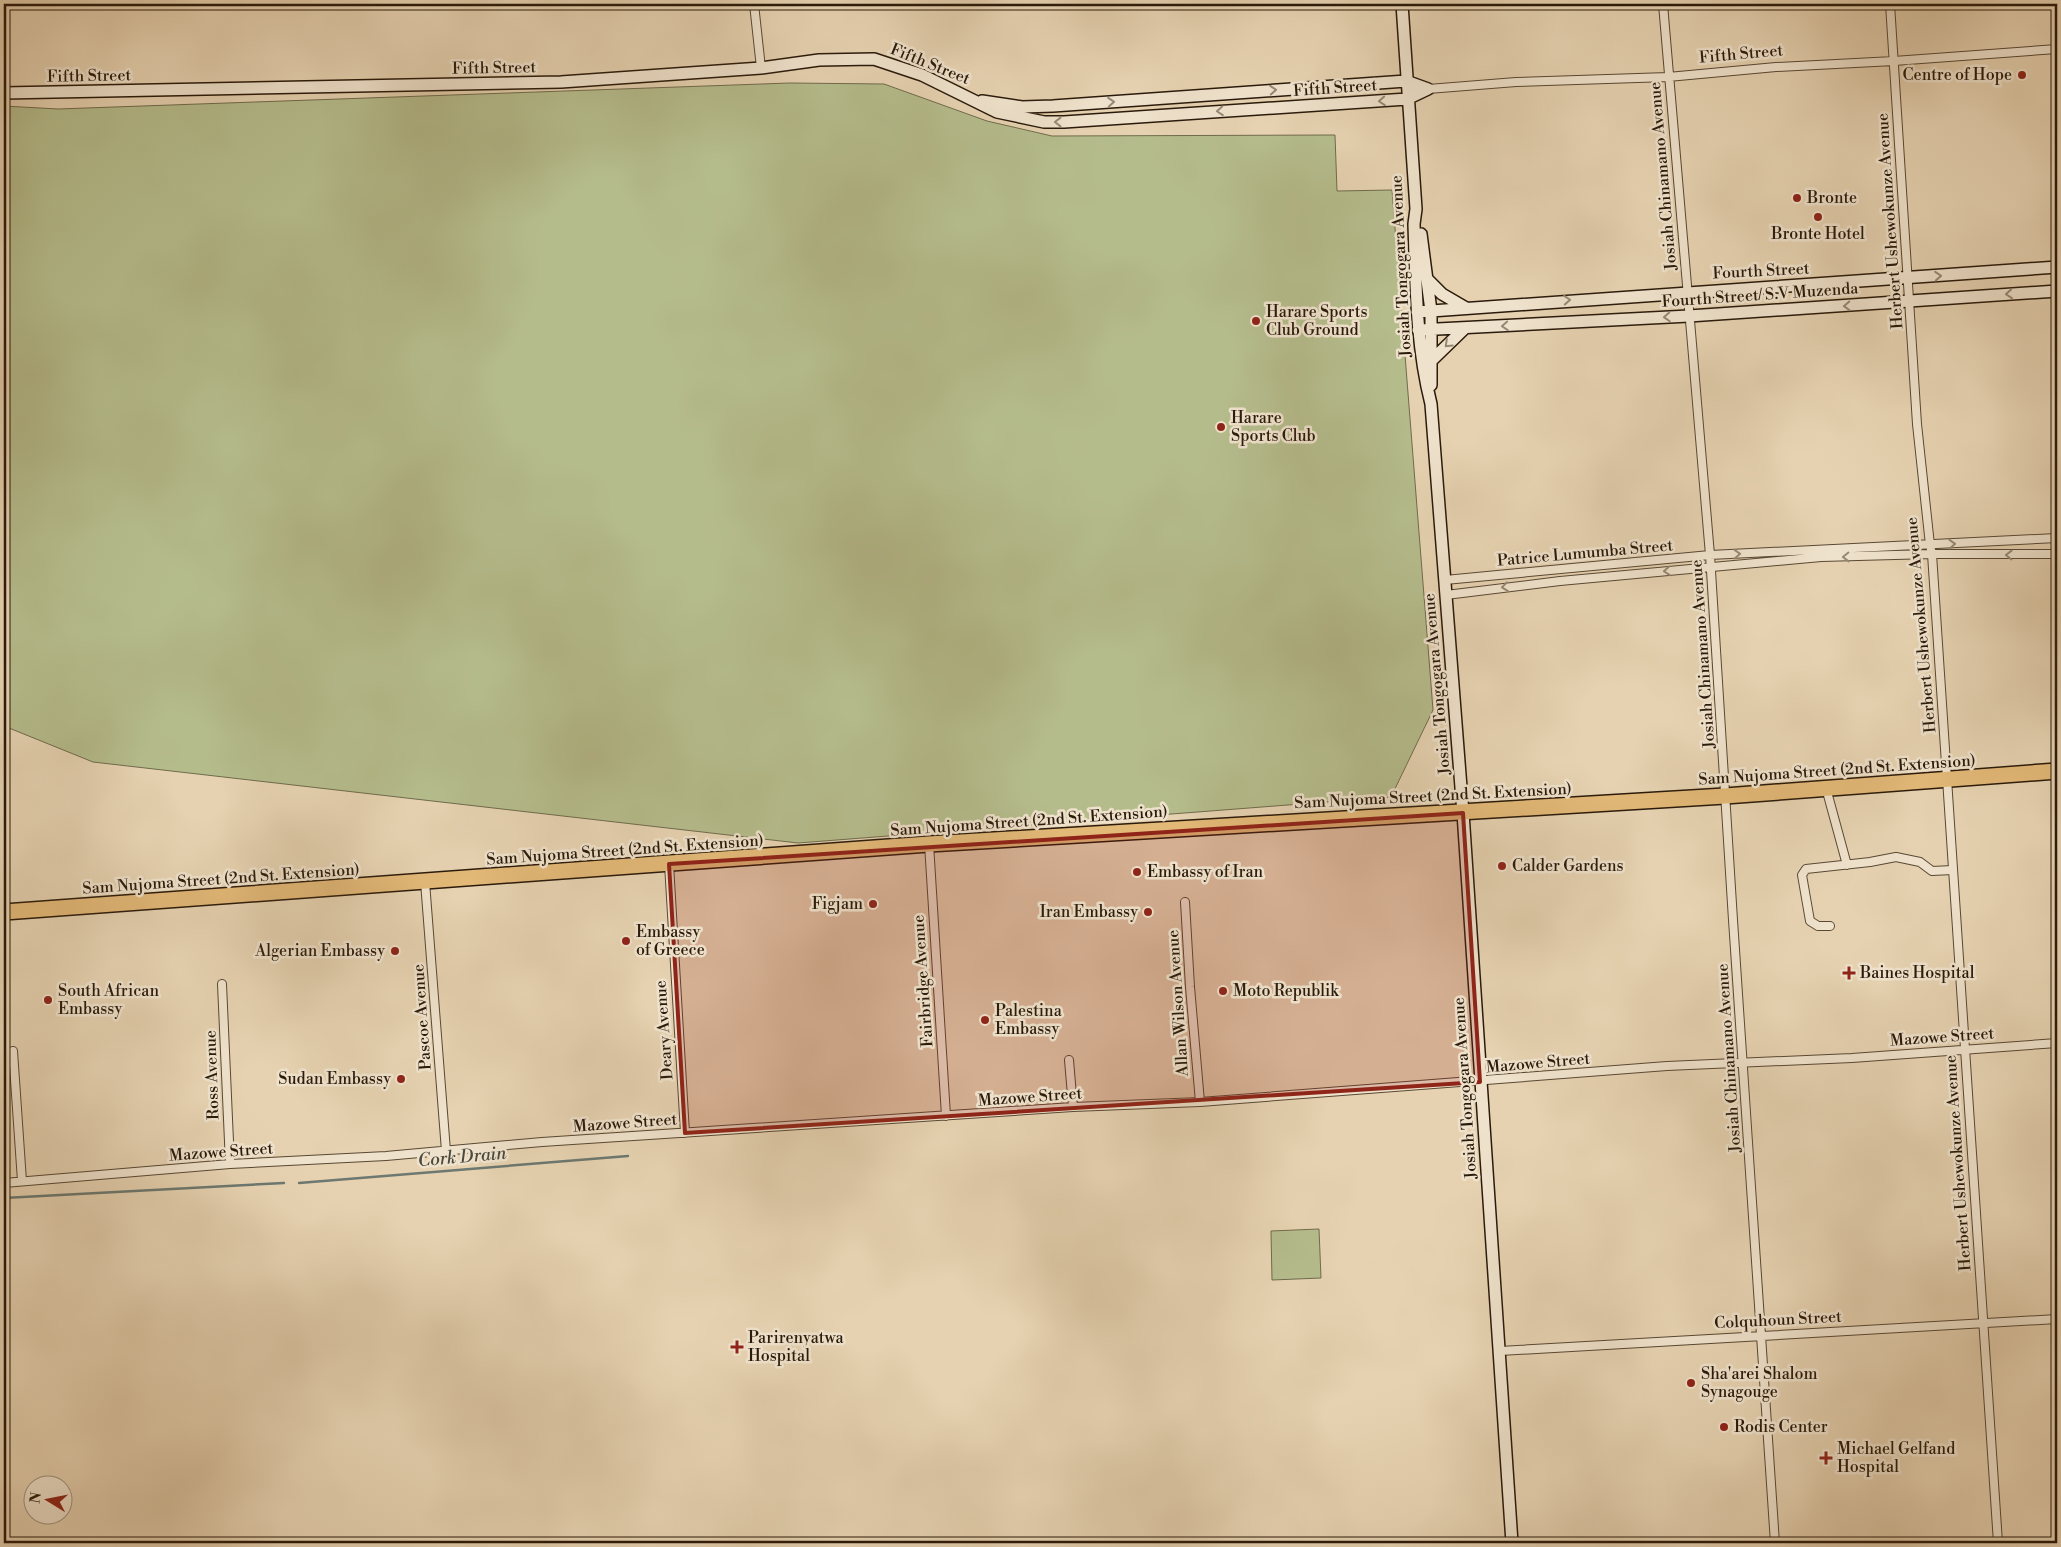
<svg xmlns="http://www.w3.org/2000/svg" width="2061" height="1547" viewBox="0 0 2061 1547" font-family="'Libre Bodoni',serif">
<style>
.green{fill:#b5bc8c;stroke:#706b4c}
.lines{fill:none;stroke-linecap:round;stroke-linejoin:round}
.stream{stroke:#6c7870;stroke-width:2.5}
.street-casing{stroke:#594834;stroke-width:10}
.secondary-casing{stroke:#2a1a0b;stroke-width:14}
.highway-casing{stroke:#2a1a0b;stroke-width:18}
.street{stroke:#efe2cc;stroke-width:8}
.secondary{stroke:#efe2cc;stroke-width:11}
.highway{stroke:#e3b978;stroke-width:15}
.oneway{stroke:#968875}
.marked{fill:#8f2418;fill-opacity:0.2;stroke:#8f2418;stroke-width:4;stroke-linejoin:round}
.poi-dot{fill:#8f2418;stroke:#efe2cc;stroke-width:2}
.labels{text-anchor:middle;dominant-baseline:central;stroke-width:5;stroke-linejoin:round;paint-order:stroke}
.street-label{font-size:16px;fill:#2a1a0b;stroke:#efe2cc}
.poi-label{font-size:16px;fill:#2a1a0b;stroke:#efe2cc;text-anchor:start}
.water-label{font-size:18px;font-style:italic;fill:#4b493d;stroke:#efe2cc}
</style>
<rect width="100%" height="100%" fill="#e6d2b1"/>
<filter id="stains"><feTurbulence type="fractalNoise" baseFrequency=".004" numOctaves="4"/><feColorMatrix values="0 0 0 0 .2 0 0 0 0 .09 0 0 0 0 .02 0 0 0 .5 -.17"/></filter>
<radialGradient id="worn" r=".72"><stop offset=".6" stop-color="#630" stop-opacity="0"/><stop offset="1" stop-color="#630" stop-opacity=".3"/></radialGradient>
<path class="green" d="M790,83L884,84L987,121L1052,136L1335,135L1337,191L1392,190L1433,710L1391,797L798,843L93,762L4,726V106L58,109Z
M1319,1229L1321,1278L1272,1280L1271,1231Z"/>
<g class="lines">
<path class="stream" d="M299,1183L628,1156
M4,1198L284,1183"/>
<g class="street-casing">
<path id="street" d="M754,4L761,68
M1663,4L1710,555L1733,920L1775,1543
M1890,4L1917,424L1930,545L1932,554L1998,1543
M1428,89L1516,82L1668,77L1776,67L1894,61L2057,49
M1445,580L1710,555L2057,538
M1446,595L1560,581L1821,557L1932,554H2057
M1826,788L1847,865
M929,844L946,1116
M669,864L685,1133
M425,882L446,1151
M1185,902L1190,987L1200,1102
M1830,926H1818L1810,921L1802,875L1806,869L1870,862L1896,857L1920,862L1932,871L1953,870
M222,984L230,1164
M13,1051L22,1181
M1069,1060L1073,1107
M4,1183L230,1164L386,1156L542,1142L1073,1107L1200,1102L1667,1066L1852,1058L2057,1043
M1500,1351L2057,1319"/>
</g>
<g class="secondary-casing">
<path id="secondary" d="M1402,4L1416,209L1414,224C1416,285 1416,345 1431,404L1463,813L1512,1543
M4,93L561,82L761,68L819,60L874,59L922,75L997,112L1044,122H1064L1407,99L1428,89
M982,101L1022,107L1053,106L1406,81L1428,89
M1421,234L1431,311V385
M1428,280L1442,294L1466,308
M1417,312L2057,267
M1418,330L1689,316L2057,291
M1431,361L1465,328"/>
</g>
<g class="highway-casing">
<path id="highway" d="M4,912L929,844L1725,796L2057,771"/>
</g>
<use href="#street" class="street"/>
<use href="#secondary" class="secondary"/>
<use href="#highway" class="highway"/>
</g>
<defs><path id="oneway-chevron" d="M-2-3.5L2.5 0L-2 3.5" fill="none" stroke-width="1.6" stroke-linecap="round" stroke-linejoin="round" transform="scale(1.25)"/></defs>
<g class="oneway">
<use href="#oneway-chevron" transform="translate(1273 90) rotate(-4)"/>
<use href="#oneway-chevron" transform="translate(1382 101) rotate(176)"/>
<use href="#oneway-chevron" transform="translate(1111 102) rotate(-4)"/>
<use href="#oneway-chevron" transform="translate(1220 111) rotate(176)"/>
<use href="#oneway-chevron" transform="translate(1058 122) rotate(-180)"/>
<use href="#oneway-chevron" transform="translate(1938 276) rotate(-4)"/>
<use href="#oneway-chevron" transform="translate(2009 294) rotate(175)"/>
<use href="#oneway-chevron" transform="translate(1567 300) rotate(-4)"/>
<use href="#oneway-chevron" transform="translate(1847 306) rotate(177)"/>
<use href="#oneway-chevron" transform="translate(1667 317) rotate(177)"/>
<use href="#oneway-chevron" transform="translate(1505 326) rotate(176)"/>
<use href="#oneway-chevron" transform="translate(1448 344) rotate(137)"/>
<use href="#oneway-chevron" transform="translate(1952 544) rotate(-3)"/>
<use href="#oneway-chevron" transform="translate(1737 554) rotate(-3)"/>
<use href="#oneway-chevron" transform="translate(2009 555) rotate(-179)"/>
<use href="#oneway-chevron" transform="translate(1846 557) rotate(179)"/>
<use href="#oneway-chevron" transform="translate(1667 571) rotate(175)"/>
<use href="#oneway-chevron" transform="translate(1505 587) rotate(173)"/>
</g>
<path class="marked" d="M1463,813L1480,1082L685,1133L669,864Z"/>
<g class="poi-dot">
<circle cx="2022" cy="75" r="5"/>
<circle cx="1797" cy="198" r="5"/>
<circle cx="1818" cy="217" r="5"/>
<circle cx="1256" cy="321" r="5"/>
<circle cx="1221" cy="427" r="5"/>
<circle cx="1502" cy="866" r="5"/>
<circle cx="1137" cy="872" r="5"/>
<circle cx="873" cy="904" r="5"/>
<circle cx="1148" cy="912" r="5"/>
<circle cx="626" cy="941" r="5"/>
<circle cx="395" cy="951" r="5"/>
<path d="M1846.5 965.5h5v5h5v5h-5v5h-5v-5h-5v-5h5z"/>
<circle cx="1223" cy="991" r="5"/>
<circle cx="48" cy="1000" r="5"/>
<circle cx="985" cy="1020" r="5"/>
<circle cx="401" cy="1079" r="5"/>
<path d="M734.5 1339.5h5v5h5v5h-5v5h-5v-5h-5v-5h5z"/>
<circle cx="1691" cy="1383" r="5"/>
<circle cx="1724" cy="1427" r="5"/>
<path d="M1823.5 1450.5h5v5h5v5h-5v5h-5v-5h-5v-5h5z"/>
</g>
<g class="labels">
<g class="street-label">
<text transform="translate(1741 54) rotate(-5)">Fifth Street</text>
<text transform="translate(930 64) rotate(22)">Fifth Street</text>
<text transform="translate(494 68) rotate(-1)">Fifth Street</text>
<text transform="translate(89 76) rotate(-1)">Fifth Street</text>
<text transform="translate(1335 88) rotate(-4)">Fifth Street</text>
<text transform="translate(1663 176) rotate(-95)">Josiah Chinamano Avenue</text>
<text transform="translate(1890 221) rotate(-94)">Herbert Ushewokunze Avenue</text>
<text transform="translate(1401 266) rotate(-93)">Josiah Tongogara Avenue</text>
<text transform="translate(1761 271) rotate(-3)">Fourth Street</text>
<text transform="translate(1760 295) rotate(-4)">Fourth Street/ S.V Muzenda</text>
<text transform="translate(1585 553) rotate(-5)">Patrice Lumumba Street</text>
<text transform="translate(1921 625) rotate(-95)">Herbert Ushewokunze Avenue</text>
<text transform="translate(1703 654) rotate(-94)">Josiah Chinamano Avenue</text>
<text transform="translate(1437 684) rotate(-95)">Josiah Tongogara Avenue</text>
<text transform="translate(1837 770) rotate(-4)">Sam Nujoma Street (2nd St. Extension)</text>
<text transform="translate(1433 796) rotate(-3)">Sam Nujoma Street (2nd St. Extension)</text>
<text transform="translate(1029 821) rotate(-4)">Sam Nujoma Street (2nd St. Extension)</text>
<text transform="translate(625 850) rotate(-4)">Sam Nujoma Street (2nd St. Extension)</text>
<text transform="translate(221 879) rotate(-4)">Sam Nujoma Street (2nd St. Extension)</text>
<text transform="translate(923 981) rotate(-94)">Fairbridge Avenue</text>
<text transform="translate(1178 1003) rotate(-94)">Allan Wilson Avenue</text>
<text transform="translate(422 1017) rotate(-94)">Pascoe Avenue</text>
<text transform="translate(664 1030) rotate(-94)">Deary Avenue</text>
<text transform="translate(1942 1037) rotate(-4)">Mazowe Street</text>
<text transform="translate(1729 1058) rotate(-94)">Josiah Chinamano Avenue</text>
<text transform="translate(1538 1063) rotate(-5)">Mazowe Street</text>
<text transform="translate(212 1075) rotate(-92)">Ross Avenue</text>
<text transform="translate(1465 1088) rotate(-94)">Josiah Tongogara Avenue</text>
<text transform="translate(1030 1097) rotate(-4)">Mazowe Street</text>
<text transform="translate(625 1123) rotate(-4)">Mazowe Street</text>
<text transform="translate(221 1152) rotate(-4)">Mazowe Street</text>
<text transform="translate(1958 1163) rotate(-94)">Herbert Ushewokunze Avenue</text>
<text transform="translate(1778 1320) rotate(-3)">Colquhoun Street</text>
</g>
<g class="poi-label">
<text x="2012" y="75" text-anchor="end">Centre of Hope</text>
<text x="1807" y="198">Bronte</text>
<text x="1818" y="234" text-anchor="middle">Bronte Hotel</text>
<text x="1266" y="312">Harare Sports<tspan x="1266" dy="18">Club Ground</tspan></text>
<text x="1231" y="418">Harare<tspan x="1231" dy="18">Sports Club</tspan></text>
<text x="1512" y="866">Calder Gardens</text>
<text x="1147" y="872">Embassy of Iran</text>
<text x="863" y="904" text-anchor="end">Figjam</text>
<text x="1138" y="912" text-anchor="end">Iran Embassy</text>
<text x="636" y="932">Embassy<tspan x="636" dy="18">of Greece</tspan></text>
<text x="385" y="951" text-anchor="end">Algerian Embassy</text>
<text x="1860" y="973">Baines Hospital</text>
<text x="58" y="991">South African<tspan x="58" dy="18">Embassy</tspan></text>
<text x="1233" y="991">Moto Republik</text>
<text x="995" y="1011">Palestina<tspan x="995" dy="18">Embassy</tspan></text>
<text x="391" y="1079" text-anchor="end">Sudan Embassy</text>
<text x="748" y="1338">Parirenyatwa<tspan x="748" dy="18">Hospital</tspan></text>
<text x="1701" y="1374">Sha'arei Shalom<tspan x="1701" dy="18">Synagouge</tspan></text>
<text x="1734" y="1427">Rodis Center</text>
<text x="1837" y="1449">Michael Gelfand<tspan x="1837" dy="18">Hospital</tspan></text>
</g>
<g class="water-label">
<text transform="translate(462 1157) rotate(-5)">Cork Drain</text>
</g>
</g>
<rect width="2061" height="1547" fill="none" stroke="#e6d2b1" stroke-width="20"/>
<rect x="5" y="5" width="2051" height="1537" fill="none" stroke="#2a1a0b" stroke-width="2.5"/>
<rect x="10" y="10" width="2041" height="1527" fill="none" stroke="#2a1a0b"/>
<g transform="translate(48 1500) rotate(280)"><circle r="24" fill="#efe2cc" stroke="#a0927f"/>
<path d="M0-4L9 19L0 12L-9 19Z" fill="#8f2418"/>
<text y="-8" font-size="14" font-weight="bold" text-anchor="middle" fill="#2a1a0b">N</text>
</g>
<rect width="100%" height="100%" filter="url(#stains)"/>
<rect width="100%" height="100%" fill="url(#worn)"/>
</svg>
